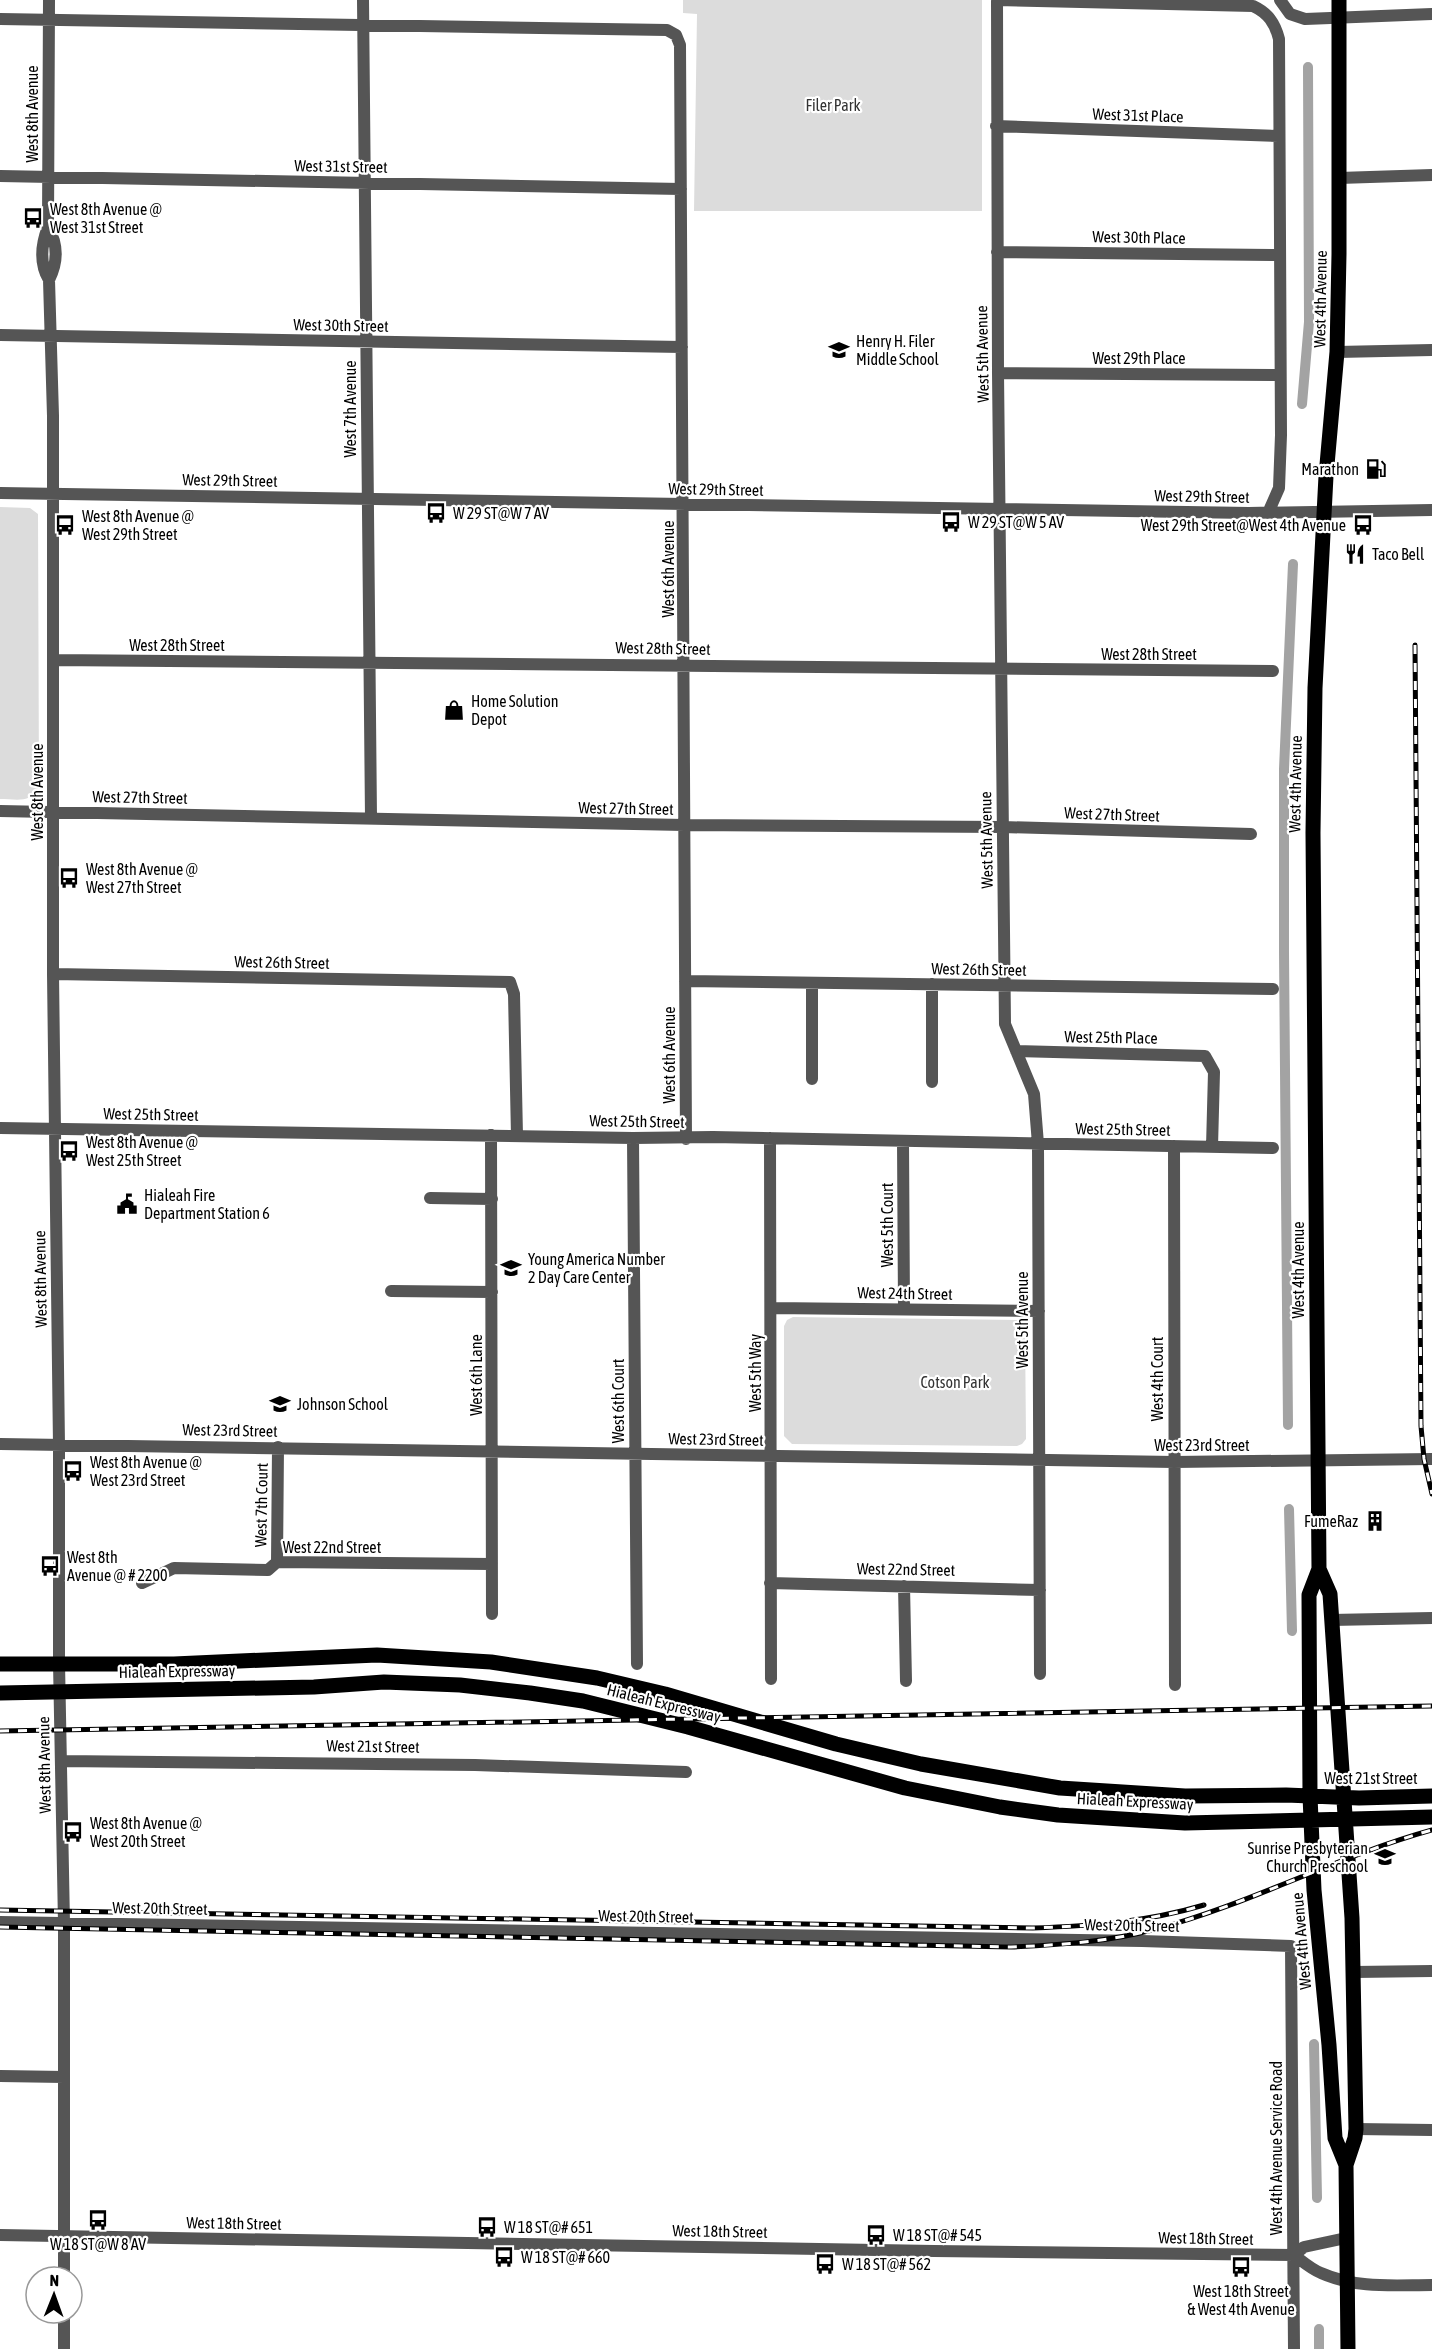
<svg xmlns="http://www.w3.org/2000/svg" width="1432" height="2349" viewBox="0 0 1432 2349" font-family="'Asap Condensed',sans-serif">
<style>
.green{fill:#dcdcdc}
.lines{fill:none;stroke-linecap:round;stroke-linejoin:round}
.canal{stroke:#a3a3a3;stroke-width:10}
.minor{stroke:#555;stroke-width:12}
.major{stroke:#000;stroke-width:15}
.rail-casing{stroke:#000;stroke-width:5}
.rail{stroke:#fff;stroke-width:3;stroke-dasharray:9;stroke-linecap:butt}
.labels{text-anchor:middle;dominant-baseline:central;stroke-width:4.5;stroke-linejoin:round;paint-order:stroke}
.park-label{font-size:16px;fill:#333;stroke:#fff}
.street-label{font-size:16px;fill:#000;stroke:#fff}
.poi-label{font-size:16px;fill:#000;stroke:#fff;text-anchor:start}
</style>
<rect width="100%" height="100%" fill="#fff"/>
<path class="green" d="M683,0H982V211H694L697,14L683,13Z
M0,507L30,508L38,514L39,787C31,804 16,799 0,799Z
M793,1317L1017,1320L1022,1323L1025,1328L1026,1439L1022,1444L1017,1446L792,1444L784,1436V1326L787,1320Z"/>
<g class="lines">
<path class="canal" d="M1302,404L1309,322L1308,67
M1288,1425L1284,952V769L1293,564
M1289,1509L1292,1631
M1314,2044L1317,2198
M1319,2329V2349"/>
<path class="minor" d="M49,0L48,227C41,245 39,263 49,280L53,416V974L59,1445V1663L64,1923V2277
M363,0L371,818
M997,0L998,373L1005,1024L1034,1094L1038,1144L1040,1674
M997,0L1253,6C1268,13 1275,23 1279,39L1281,435L1279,488L1268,513
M1280,0L1290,14L1305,19L1432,14
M0,19L667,30L676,35L680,45L686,1139
M996,126L1278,136
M0,176L681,189
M1339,178L1432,175
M48,227C58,244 58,262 49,280
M997,252L1280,255
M0,335L682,347
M1337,352L1432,350
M998,373L1280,375
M0,493L1249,513L1432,510
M53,660L1273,671
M0,811L684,825L1003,827L1251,834
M53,974L510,982L514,994L517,1136
M685,981L1273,989
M1016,1051L1205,1056L1214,1072L1212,1147
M812,1079V983
M932,1082V984
M0,1128L633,1138L713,1137L1273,1148
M491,1135L492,1614
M633,1138L637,1664
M770,1138L771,1679
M903,1141L904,1309
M1174,1146L1175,1685
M430,1198L492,1199
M391,1291L492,1292
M772,1308L1039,1311
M0,1444L1174,1462L1432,1459
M277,1562L278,1447
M142,1583L174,1568L268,1570L277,1562L492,1564
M770,1583L1040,1590
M904,1586L906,1681
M1331,1620L1432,1618
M61,1761L475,1765L686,1772
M0,1922L1142,1941L1291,1946L1294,2349
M1354,1972L1432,1971
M0,2076L64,2077
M1356,2129L1432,2130
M0,2235L934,2251L1294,2255C1302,2261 1311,2269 1321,2273C1357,2289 1394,2285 1432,2285
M1294,2255L1304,2247L1346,2238
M64,2313V2349"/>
<path class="major" d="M1339,0V254L1337,352L1326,476L1315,688L1313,833L1319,1569L1309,1595L1310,1796L1314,1890L1329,2045L1335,2138L1346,2165
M1319,1569L1330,1594L1352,1918L1356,2129L1355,2138L1346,2165L1348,2349
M0,1664H174L377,1655L491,1662L597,1678L665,1694L836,1744L921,1764L1060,1788L1185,1796L1286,1795L1359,1798L1432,1796
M0,1693L314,1687L384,1682L460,1685L530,1693L583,1701L688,1727L905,1788L1000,1807L1058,1815L1185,1823L1432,1817"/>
<g class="rail-casing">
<path id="rail" d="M1415,645L1421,1426L1424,1459L1432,1494
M0,1731L1432,1706
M0,1910L1033,1928C1091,1926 1147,1922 1204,1905
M0,1927L1011,1947C1060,1945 1108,1942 1156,1929C1250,1904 1338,1856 1432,1830"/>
</g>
<use href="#rail" class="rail"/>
</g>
<defs>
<g id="bus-bare" transform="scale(1.62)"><path d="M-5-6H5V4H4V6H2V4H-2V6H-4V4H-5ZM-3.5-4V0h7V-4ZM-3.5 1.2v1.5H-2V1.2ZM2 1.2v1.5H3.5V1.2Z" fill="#000" stroke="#fff" stroke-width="2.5" paint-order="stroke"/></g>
<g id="school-bare" transform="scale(1.62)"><path d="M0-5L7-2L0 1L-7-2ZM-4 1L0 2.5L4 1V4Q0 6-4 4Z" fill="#000" stroke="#fff" stroke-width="2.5" paint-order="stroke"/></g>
<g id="fuel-bare" transform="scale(1.62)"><path d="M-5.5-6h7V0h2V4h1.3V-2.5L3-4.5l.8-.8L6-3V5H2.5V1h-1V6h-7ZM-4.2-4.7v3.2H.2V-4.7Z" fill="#000" stroke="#fff" stroke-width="2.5" paint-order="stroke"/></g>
<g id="restaurant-bare" transform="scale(1.62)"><path d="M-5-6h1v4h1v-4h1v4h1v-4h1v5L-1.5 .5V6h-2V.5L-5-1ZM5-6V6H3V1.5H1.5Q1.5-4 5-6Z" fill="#000" stroke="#fff" stroke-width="2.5" paint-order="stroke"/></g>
<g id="shop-bare" transform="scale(1.62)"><path d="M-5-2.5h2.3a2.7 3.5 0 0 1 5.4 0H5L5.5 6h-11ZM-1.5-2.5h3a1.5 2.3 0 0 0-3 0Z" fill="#000" stroke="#fff" stroke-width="2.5" paint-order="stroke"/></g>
<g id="civic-bare" transform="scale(1.62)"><path d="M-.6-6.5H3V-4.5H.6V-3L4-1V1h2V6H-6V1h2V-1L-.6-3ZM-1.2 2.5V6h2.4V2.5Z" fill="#000" stroke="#fff" stroke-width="2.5" paint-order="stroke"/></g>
<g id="building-bare" transform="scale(1.62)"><path d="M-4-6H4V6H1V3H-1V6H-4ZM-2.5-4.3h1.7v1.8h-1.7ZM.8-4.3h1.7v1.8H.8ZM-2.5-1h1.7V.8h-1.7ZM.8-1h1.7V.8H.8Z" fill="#000" stroke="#fff" stroke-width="2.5" paint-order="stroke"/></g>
</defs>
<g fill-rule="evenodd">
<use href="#bus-bare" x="33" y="218"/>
<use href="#school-bare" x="839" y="350"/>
<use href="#fuel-bare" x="1376" y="469"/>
<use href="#bus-bare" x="436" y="513"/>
<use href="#bus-bare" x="951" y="522"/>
<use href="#bus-bare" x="65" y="525"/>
<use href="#bus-bare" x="1363" y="525"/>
<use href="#restaurant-bare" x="1355" y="554"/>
<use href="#shop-bare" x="454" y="710"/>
<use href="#bus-bare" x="69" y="878"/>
<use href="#bus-bare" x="69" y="1151"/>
<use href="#civic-bare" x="127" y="1204"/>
<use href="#school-bare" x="511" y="1268"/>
<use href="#school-bare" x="280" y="1404"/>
<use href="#bus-bare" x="73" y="1471"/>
<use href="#building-bare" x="1375" y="1521"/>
<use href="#bus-bare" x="50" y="1566"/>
<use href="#bus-bare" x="73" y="1832"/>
<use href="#school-bare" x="1385" y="1857"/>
<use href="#bus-bare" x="98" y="2220"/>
<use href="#bus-bare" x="487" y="2227"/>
<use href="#bus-bare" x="876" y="2235"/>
<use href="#bus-bare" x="504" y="2257"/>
<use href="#bus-bare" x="825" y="2264"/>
<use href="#bus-bare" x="1241" y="2267"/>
</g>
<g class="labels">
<g class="park-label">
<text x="833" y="105">Filer Park</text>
<text x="955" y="1382">Cotson Park</text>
</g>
<g class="street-label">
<text transform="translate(32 114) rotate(-90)">West 8th Avenue</text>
<text transform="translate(1138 115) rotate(2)">West 31st Place</text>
<text transform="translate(341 166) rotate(1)">West 31st Street</text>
<text transform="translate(1139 237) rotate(1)">West 30th Place</text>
<text transform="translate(1320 299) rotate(-89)">West 4th Avenue</text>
<text transform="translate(341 325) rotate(1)">West 30th Street</text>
<text transform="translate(982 354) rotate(-91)">West 5th Avenue</text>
<text x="1139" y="358">West 29th Place</text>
<text transform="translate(350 409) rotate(-90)">West 7th Avenue</text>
<text transform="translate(230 480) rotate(1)">West 29th Street</text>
<text transform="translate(716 489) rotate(1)">West 29th Street</text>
<text transform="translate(1202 496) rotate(1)">West 29th Street</text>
<text transform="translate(668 569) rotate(-90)">West 6th Avenue</text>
<text x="177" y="645">West 28th Street</text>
<text transform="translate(663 648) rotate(1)">West 28th Street</text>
<text x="1149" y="654">West 28th Street</text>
<text transform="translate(1295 784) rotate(-89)">West 4th Avenue</text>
<text transform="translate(37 792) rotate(-90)">West 8th Avenue</text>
<text transform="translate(140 797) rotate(1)">West 27th Street</text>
<text transform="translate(626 808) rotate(1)">West 27th Street</text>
<text transform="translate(1112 814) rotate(2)">West 27th Street</text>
<text transform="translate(986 840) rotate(-91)">West 5th Avenue</text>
<text transform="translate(282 962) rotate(1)">West 26th Street</text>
<text transform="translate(979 969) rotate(1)">West 26th Street</text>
<text transform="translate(1111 1037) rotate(1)">West 25th Place</text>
<text transform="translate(669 1055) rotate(-90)">West 6th Avenue</text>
<text transform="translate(151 1114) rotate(1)">West 25th Street</text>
<text transform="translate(637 1121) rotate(1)">West 25th Street</text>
<text transform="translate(1123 1129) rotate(1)">West 25th Street</text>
<text transform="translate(887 1225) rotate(-90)">West 5th Court</text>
<text transform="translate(1298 1270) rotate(-90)">West 4th Avenue</text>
<text transform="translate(40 1279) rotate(-91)">West 8th Avenue</text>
<text transform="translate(905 1293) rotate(1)">West 24th Street</text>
<text transform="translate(1022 1320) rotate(-90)">West 5th Avenue</text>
<text transform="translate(755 1373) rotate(-90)">West 5th Way</text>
<text transform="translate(476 1375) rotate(-90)">West 6th Lane</text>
<text transform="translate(1157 1379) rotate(-90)">West 4th Court</text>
<text transform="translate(618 1401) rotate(-90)">West 6th Court</text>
<text transform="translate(230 1430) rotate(1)">West 23rd Street</text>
<text transform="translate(716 1439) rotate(1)">West 23rd Street</text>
<text x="1202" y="1445">West 23rd Street</text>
<text transform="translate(261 1505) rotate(-89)">West 7th Court</text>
<text x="332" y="1547">West 22nd Street</text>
<text transform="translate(906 1569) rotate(1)">West 22nd Street</text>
<text transform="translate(177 1671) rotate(-1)">Hialeah Expressway</text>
<text transform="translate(664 1703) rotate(14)">Hialeah Expressway</text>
<text transform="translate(373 1746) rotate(1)">West 21st Street</text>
<text transform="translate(44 1765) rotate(-91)">West 8th Avenue</text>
<text x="1371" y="1778">West 21st Street</text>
<text transform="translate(1135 1801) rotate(3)">Hialeah Expressway</text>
<text transform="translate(160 1908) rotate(1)">West 20th Street</text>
<text transform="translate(646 1916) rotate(1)">West 20th Street</text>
<text transform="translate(1132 1925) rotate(1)">West 20th Street</text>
<text transform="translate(1301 1941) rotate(-95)">West 4th Avenue</text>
<text transform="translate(1276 2148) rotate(-90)">West 4th Avenue Service Road</text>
<text transform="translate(234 2223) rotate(1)">West 18th Street</text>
<text transform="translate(720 2231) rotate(1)">West 18th Street</text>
<text transform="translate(1206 2238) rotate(1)">West 18th Street</text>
</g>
<g class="poi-label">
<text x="50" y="209">West 8th Avenue @<tspan x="50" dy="18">West 31st Street</tspan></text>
<text x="856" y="341">Henry H. Filer<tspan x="856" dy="18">Middle School</tspan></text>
<text x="1359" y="469" text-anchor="end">Marathon</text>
<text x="453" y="513">W 29 ST@W 7 AV</text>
<text x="82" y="516">West 8th Avenue @<tspan x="82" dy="18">West 29th Street</tspan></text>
<text x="968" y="522">W 29 ST@W 5 AV</text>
<text x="1346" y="525" text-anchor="end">West 29th Street@West 4th Avenue</text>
<text x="1372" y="554">Taco Bell</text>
<text x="471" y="701">Home Solution<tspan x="471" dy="18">Depot</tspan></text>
<text x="86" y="869">West 8th Avenue @<tspan x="86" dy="18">West 27th Street</tspan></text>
<text x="86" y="1142">West 8th Avenue @<tspan x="86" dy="18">West 25th Street</tspan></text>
<text x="144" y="1195">Hialeah Fire<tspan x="144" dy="18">Department Station 6</tspan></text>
<text x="528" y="1259">Young America Number<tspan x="528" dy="18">2 Day Care Center</tspan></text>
<text x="297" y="1404">Johnson School</text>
<text x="90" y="1462">West 8th Avenue @<tspan x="90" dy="18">West 23rd Street</tspan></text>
<text x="1358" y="1521" text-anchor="end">FumeRaz</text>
<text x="67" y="1557">West 8th<tspan x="67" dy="18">Avenue @ # 2200</tspan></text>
<text x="90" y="1823">West 8th Avenue @<tspan x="90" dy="18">West 20th Street</tspan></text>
<text x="1368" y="1848" text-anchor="end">Sunrise Presbyterian<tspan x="1368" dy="18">Church Preschool</tspan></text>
<text x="504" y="2227">W 18 ST@# 651</text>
<text x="893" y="2235">W 18 ST@# 545</text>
<text x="98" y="2244" text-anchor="middle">W 18 ST@W 8 AV</text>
<text x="521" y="2257">W 18 ST@# 660</text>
<text x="842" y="2264">W 18 ST@# 562</text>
<text x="1241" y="2291" text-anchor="middle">West 18th Street<tspan x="1241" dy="18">&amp; West 4th Avenue</tspan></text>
</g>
</g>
<g transform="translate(54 2295) rotate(1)"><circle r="28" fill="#ffffff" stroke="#999999" stroke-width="1.5"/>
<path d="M0-4.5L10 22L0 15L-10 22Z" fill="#000000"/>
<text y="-9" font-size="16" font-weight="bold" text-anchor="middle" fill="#000000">N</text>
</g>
</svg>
